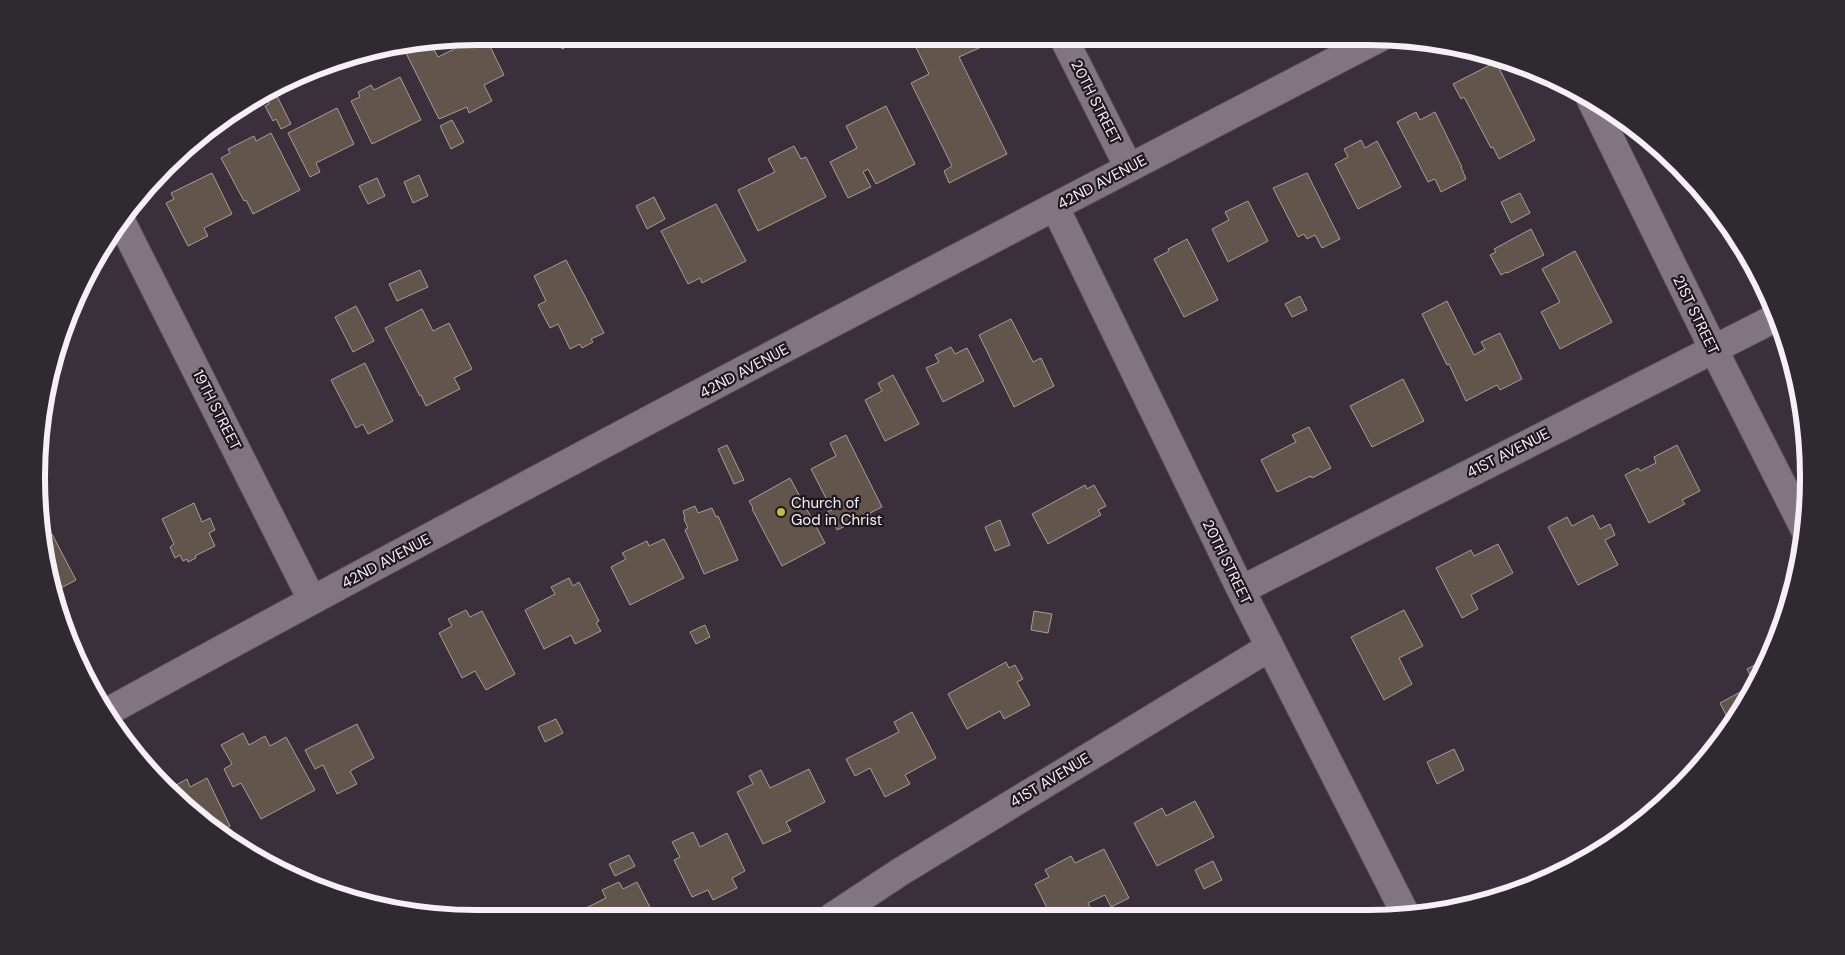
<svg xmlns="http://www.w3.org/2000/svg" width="1845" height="955" viewBox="0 0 1845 955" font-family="'DM Sans',sans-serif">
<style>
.building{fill:#62554b;stroke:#ac9d92}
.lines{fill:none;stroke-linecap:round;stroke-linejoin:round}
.street-casing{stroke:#534c55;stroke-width:30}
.street{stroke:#817582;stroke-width:28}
.poi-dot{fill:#c0be41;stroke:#1e191e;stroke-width:2}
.labels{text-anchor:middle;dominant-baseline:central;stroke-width:4.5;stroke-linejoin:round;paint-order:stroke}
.street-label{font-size:15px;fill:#f6eff7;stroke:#1e191e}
.poi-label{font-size:15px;fill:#f6eff7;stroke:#1e191e;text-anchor:start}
.rim{fill:none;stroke:#f6eff7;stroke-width:6}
</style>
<rect width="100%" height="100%" fill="#39303b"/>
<path class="building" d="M480,36H485L504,75L484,85L492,101L469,113L467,107L439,119L405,51L412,47L431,44L438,57Z
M556,36H571L574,43L562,49Z
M911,37H993L995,41L959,57L1007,154L949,183L944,171L952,166L911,83L929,74Z
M1496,62L1535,140L1499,159L1493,147L1491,148L1464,97L1461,99L1453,84Z
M400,77L421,120L372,144L351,101L360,97L358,92L371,85L374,90Z
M275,92L291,124L281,129L276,119L273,121L265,106L269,104L266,97Z
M886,106L915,164L876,184L868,169L863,172L871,187L848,198L830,162L857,148L846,126Z
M337,108L354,144L316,163L320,172L310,177L288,133Z
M1416,112L1420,120L1435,112L1462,167H1461L1466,179L1441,192L1435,179L1428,182L1397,122Z
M452,120L464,142L451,149L440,126Z
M271,133L300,190L253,214L246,200L244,201L221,158L230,153L228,149L254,136L256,141Z
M1361,140L1365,148L1377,141L1401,187L1358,209L1335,164L1348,157L1344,149Z
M794,146L801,159L806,157L826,197L758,231L738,190L775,172L768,159Z
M212,173L232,214L204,228L208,236L188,246L166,203L174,199L171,193Z
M1307,173L1340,239L1322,248L1315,235L1307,239L1304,234L1298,237L1273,188Z
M419,175L428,196L413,203L404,182Z
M377,178L385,196L368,204L359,186Z
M1520,193L1530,213L1511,223L1501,202Z
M654,197L665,219L647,229L636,206Z
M1248,201L1268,241L1228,262L1212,229L1229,220L1225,212Z
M716,204L746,261L702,283L700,278L688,284L661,231Z
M1531,229L1544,255L1507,273L1506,272L1501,275L1490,255L1496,252L1494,249Z
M1187,239L1218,300L1184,317L1154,259L1169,251L1168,249Z
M1575,251L1612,322L1560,349L1541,312L1560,302L1542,269Z
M566,260L604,333L591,339L593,342L582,348L580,344L570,349L558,324L550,328L538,305L546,301L534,276Z
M420,270L428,287L397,301L389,284Z
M1300,296L1307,310L1292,317L1285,304Z
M1447,301L1474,355L1485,349L1481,342L1500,333L1522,379L1500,390L1497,385L1466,401L1449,364L1447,365L1422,314Z
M356,306L374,341L353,352L335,317Z
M422,309L433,331L449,323L472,369L454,378L460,389L426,406L421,395L420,396L385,328Z
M1011,319L1033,362L1041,358L1054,386L1014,407L979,335Z
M951,347L955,354L967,348L984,381L943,402L926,368L939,362L935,355Z
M365,363L393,421L368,434L363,424L356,428L331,380Z
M893,375L919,424L885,441L865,400L882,391L878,383Z
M1403,379L1424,421L1372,447L1350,406Z
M1309,427L1331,468L1312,478L1311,476L1277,492L1261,460L1296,442L1292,435Z
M846,435L882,507L870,513L872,517L861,522L859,519L837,530L828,511L832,510L811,469L836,456L830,443Z
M727,445L744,480L734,484L718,449Z
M1677,445L1700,491L1682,500L1685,504L1649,523L1625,475L1638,468L1640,471L1656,463L1654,457Z
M790,478L825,543L782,566L752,509L753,508L749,501Z
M1085,485L1087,489L1094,485L1106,506L1098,510L1101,515L1048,544L1032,514Z
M194,503L202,522L210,518L215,530L209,533L215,546L195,556L196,558L188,562L187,559L183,561L180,555L175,558L170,547L174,544L162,519Z
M695,506L698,513L712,508L716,517L718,516L738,560L704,574L685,530L688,528L684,519L685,518L683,511Z
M1593,515L1600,529L1610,524L1615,535L1605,540L1618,565L1578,585L1548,527L1567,517L1572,526Z
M1000,520L1010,545L995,551L985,527Z
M52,534L76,580L59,589L62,596L59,598L41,540Z
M664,539L684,578L630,605L611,567L626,559L622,553L647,541L649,546Z
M1498,544L1513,573L1471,595L1478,609L1462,618L1436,568L1471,550L1474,556Z
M569,578L573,586L579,582L599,621L596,623L601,631L575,644L571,635L544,649L525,610L555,594L551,587Z
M466,610L470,617L482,611L515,674L486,690L475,671L462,678L439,633L452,626L448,619Z
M1404,610L1423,646L1399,658L1412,684L1384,700L1351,637Z
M1034,611L1052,614L1048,633L1031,630Z
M705,625L710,637L696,644L690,632Z
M1769,658L1763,673L1730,723L1720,703L1755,684L1747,669Z
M1006,662L1009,668L1015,665L1023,679L1017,682L1030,705L1004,719L1000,711L967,729L948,694Z
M912,712L936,758L905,775L910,784L885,797L870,768L855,776L846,759L899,732L894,722Z
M556,719L563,733L545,742L538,727Z
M357,724L374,758L350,771L357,784L337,794L323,765L315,769L305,750Z
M243,733L249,745L265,736L270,746L286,737L315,790L261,819L241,783L233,787L224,769L232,764L221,745Z
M1454,749L1464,770L1437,784L1427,762Z
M809,769L825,802L786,822L791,831L763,844L737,792L753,784L749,776L761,770L770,788Z
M207,778L230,826L222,830L167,790L187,779L190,787Z
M1195,801L1214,837L1157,866L1134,823L1162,808L1166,816Z
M693,832L700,847L727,833L745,871L732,878L737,888L713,900L708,890L692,897L674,860L680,857L672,842Z
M1104,849L1129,898L1111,907L1105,895L1088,903L1095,916H1051L1035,884L1049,877L1045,870L1071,856L1075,863Z
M629,855L635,866L615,876L609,864Z
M1213,861L1222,880L1204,889L1195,870Z
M619,882L623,889L637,882L655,917H581L578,912L606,898L602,890Z"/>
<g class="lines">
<g class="street-casing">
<path id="street" d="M1063,37L1129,168
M1591,100L1713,348L1804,528
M1055,207L1241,590L1406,915
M121,221L312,600
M1241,590L1777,317
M109,711C530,480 955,258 1381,37
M832,917L900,872L1270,647"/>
</g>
<use href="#street" class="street"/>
</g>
<circle class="poi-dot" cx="781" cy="512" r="5"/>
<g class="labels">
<g class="street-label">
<text transform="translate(1096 102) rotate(63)">20TH STREET</text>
<text transform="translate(1102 182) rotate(-28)">42ND AVENUE</text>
<text transform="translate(1696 315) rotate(64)">21ST STREET</text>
<text transform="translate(744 371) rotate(-28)">42ND AVENUE</text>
<text transform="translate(217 410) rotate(63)">19TH STREET</text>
<text transform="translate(1508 453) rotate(-27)">41ST AVENUE</text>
<text transform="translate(386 561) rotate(-28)">42ND AVENUE</text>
<text transform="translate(1227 562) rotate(64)">20TH STREET</text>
<text transform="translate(1050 780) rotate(-31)">41ST AVENUE</text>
</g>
<g class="poi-label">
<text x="791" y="503">Church of<tspan x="791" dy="17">God in Christ</tspan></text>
</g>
</g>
<path d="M0 0H1845V955H0ZM477 45H1368A432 432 0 0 1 1800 477V478A432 432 0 0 1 1368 910H477A432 432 0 0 1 45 478V477A432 432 0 0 1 477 45Z" fill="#2f2a2f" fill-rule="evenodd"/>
<path class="rim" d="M477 45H1368A432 432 0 0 1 1800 477V478A432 432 0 0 1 1368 910H477A432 432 0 0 1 45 478V477A432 432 0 0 1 477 45Z"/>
</svg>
